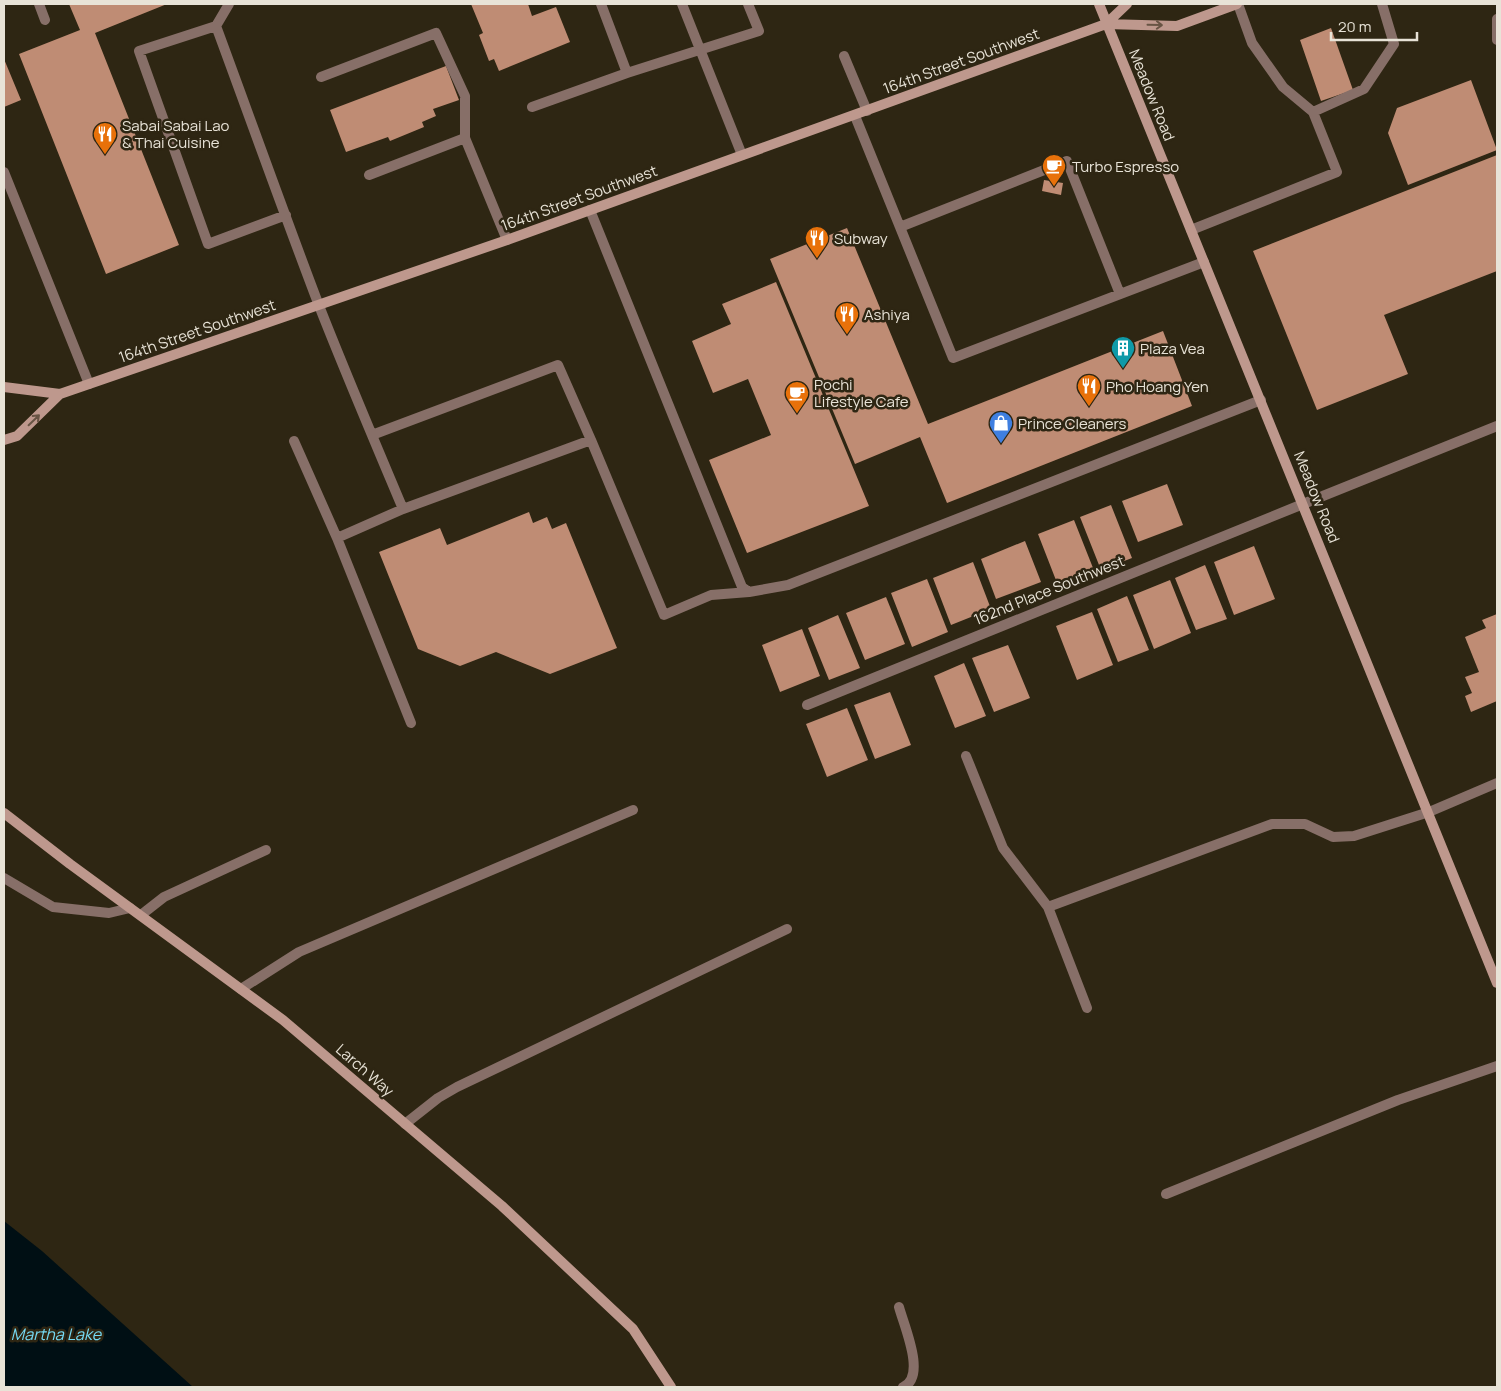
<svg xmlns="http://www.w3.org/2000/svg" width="1501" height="1391" viewBox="0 0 1501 1391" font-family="Manrope,sans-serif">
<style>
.water{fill:#000f14}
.building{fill:#bf8c74}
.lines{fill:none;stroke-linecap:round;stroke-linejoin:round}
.lane{stroke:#876f68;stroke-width:10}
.street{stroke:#876f68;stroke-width:10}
.secondary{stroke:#be988d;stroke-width:10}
.oneway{stroke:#685444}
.labels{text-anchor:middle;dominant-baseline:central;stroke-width:5;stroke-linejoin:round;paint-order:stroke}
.street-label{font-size:15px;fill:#e8e3d7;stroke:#2e2613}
.poi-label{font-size:15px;fill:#e8e3d7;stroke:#2e2613;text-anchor:start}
.water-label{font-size:16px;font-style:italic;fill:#75daf4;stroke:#2e2613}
</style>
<rect width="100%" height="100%" fill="#2e2613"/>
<path class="water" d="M4,1221L42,1251L193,1387H4Z"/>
<path class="building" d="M69,4H167L95,33L179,245L106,274L19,54L80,30Z
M471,4H528L532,16L556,7L570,42L499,71L494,59L489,61L479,35L483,33Z
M1331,28L1353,90L1321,101L1300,40Z
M4,59L21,100L4,107Z
M446,66L459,100L433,109L436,116L422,122L424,127L390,141L388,137L346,152L330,110Z
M1471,80L1497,150L1408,185L1388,133L1397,108Z
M1497,155V271L1384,315L1408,374L1317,410L1253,251Z
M1044,180L1063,183L1061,195L1042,191Z
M847,228L928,424L1163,331L1192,406L947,503L920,437L855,464L770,259Z
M776,282L869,506L747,553L709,460L771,435L748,379L713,393L692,341L731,324L722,304Z
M1167,484L1183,525L1138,542L1122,501Z
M1111,505L1132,558L1101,570L1080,517Z
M529,512L533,523L547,517L552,529L566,523L617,648L550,674L496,652L460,666L418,649L379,552L440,528L447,545Z
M1074,520L1095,573L1059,588L1038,534Z
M1025,541L1041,582L996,599L981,559Z
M1254,546L1275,599L1234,615L1214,562Z
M973,562L991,609L951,625L933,578Z
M1205,565L1227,619L1196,630L1175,578Z
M927,579L948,632L912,647L891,593Z
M1170,580L1191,633L1154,649L1133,595Z
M1127,596L1149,650L1118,662L1097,609Z
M886,597L905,644L865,660L846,613Z
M1092,612L1113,665L1077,680L1056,626Z
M1497,614V701L1471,712L1465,696L1472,693L1465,677L1479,672L1465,637L1486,628L1482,620Z
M838,615L860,668L829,680L808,628Z
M802,629L820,676L780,692L762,645Z
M1008,645L1030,698L994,712L972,658Z
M964,663L986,716L955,728L934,676Z
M890,692L911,745L875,759L854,705Z
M847,708L868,760L827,777L806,724Z"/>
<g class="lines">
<path class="lane" d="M39,4L45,20
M601,4L627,73L759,31L748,4
M682,4L742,155
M1238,4L1252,43L1283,87L1313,112
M1497,19V40
M216,26L229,4
M844,56L867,111
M321,77L436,33L465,96V138
M532,107L627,73
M855,116L953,358L1204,262
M4,172L89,384
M369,175L465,138L507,240
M590,210L742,587L749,592
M286,215L208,244L139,51L216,26C250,118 283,211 318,303C345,372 374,440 403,509L337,538L411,723
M900,227L1067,161L1120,294
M1191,230L1337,172L1313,112L1364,89L1394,44L1382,4
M372,435L558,365L591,440
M294,441L337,538
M1303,504L1497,426
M403,509L591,440L664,615L711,595L749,592L788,585L1261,400
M1429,812L1497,783
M4,878L53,907L109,913L130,908
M141,915L164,897L266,850
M241,989L299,952L633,810
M405,1124L438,1098L457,1087L787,929
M1166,1194L1398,1100L1497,1066
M899,1307C904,1326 927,1377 903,1387"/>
<path class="street" d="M807,705L1303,504
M966,756L1003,848L1048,907
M1087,1008L1048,907L1272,824H1305L1333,837L1354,836L1429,812"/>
<path class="secondary" d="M1099,4L1497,983
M1106,24L1127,4
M4,387L60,394
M4,440L17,436L60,394L507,240L1106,24L1177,26L1237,4
M4,813L70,864L283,1020L502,1206L633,1329L671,1387"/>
</g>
<defs><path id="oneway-shaft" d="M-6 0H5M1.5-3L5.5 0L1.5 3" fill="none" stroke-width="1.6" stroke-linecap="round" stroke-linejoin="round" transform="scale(1.25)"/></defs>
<g class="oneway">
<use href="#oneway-shaft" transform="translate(1155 25) rotate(1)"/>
<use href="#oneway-shaft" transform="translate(34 420) rotate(-44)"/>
</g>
<defs>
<g id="restaurant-pin" transform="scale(1.25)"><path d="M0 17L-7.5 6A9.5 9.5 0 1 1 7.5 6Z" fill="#e8710a" stroke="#2e2613"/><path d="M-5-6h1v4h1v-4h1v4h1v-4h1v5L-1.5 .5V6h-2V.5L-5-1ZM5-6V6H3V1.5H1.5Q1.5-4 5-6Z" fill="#fff"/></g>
<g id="cafe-pin" transform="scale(1.25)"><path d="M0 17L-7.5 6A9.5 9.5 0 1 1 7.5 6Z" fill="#e8710a" stroke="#2e2613"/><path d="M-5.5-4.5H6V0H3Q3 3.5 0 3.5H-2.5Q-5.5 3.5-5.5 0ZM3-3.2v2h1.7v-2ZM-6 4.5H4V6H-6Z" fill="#fff"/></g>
<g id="building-pin" transform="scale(1.25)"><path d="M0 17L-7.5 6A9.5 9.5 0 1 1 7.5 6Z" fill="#0f9aa8" stroke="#2e2613"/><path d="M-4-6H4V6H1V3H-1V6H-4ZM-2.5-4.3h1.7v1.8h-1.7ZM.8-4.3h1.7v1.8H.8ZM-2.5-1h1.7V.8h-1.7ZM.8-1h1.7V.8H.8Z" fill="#fff"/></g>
<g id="shop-pin" transform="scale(1.25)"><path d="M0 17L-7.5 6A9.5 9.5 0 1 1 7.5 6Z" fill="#3f7fe0" stroke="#2e2613"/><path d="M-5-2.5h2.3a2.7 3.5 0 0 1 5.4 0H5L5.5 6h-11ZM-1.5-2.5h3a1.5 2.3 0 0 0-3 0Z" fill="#fff"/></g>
</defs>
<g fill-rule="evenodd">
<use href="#restaurant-pin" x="105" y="134"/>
<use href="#cafe-pin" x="1054" y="166"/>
<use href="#restaurant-pin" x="817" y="238"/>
<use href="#restaurant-pin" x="847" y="314"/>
<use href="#building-pin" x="1123" y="348"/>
<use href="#restaurant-pin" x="1089" y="386"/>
<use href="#cafe-pin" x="797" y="393"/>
<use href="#shop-pin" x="1001" y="423"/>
</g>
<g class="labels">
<g class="street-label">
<text transform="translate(961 61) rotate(-20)">164th Street Southwest</text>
<text transform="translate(1152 95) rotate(68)">Meadow Road</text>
<text transform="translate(579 198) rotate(-20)">164th Street Southwest</text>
<text transform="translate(197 331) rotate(-19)">164th Street Southwest</text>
<text transform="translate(1317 497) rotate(68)">Meadow Road</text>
<text transform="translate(1049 590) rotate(-22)">162nd Place Southwest</text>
<text transform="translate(365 1070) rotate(41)">Larch Way</text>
</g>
<g class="poi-label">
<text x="122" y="125">Sabai Sabai Lao<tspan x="122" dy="17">&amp; Thai Cuisine</tspan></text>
<text x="1072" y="166">Turbo Espresso</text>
<text x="834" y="238">Subway</text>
<text x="864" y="314">Ashiya</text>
<text x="1140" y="348">Plaza Vea</text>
<text x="814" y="384">Pochi<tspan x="814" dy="17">Lifestyle Cafe</tspan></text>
<text x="1106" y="386">Pho Hoang Yen</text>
<text x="1018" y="423">Prince Cleaners</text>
</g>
<g class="water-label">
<text x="56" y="1334">Martha Lake</text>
</g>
</g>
<rect width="1501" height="1391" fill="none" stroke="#e8e3d7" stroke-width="10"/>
<path d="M1331 32v8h86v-8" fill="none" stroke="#e8e3d7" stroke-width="2.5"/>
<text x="1338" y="32" font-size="15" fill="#e8e3d7" stroke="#2e2613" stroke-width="4" paint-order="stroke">20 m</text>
</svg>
